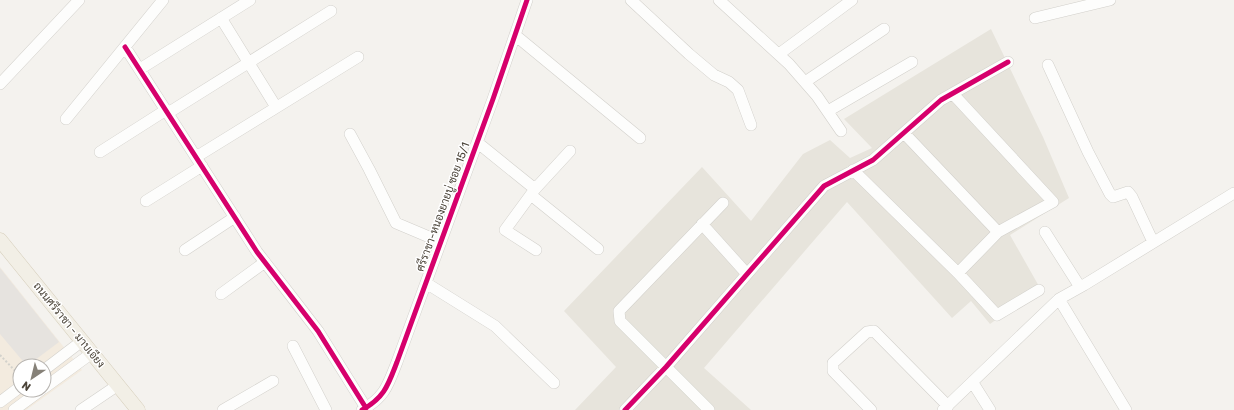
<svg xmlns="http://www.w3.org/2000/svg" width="1234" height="410" viewBox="0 0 1234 410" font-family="Rubik,Sarabun,sans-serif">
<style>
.residential{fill:#e7e4dc}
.commercial{fill:#f3ebdf;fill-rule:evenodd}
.parking{fill:#e6e3df}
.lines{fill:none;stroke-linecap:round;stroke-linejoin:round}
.minor-casing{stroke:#d2d0cb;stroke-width:12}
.major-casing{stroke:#d6cebb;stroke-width:15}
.path{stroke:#d3d2cc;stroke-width:2;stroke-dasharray:2 2;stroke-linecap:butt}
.minor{stroke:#fdfdfc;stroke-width:11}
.major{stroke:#f2efe6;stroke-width:14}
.cycleway-casing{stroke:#fff;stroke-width:8}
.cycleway{stroke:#d6006c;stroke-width:5}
.labels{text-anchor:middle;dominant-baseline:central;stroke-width:3;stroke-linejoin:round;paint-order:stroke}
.street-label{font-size:11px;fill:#4b4439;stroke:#fff}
</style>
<rect width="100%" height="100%" fill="#f4f2ee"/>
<path class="residential" d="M991,29L1043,137L1069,198L1010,235L1040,288L990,324L971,301L952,318L847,202L704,368L751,410H575L616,367L564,311L702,167L751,221L803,154L830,140L850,158L872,148L844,119Z"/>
<path class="commercial" d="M0,267L82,370L26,410H0ZM20,366H44V390H20Z"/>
<path class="parking" d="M0,268L59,342L27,366L0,334Z"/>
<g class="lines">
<g class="minor-casing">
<path id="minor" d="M631,0L689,54L714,75L729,82L738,90L751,125
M719,0L789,64L817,96L841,131
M221,18L276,107
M1035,18L1110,0
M515,35L640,138
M125,47L257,252L318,331L366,408
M779,54L852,0
M1048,65L1088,152L1110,194L1113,197L1128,192L1132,197L1153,242
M140,69L250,0
M805,82L884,29
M0,84L79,0
M953,94L1053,202L998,232L958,273
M828,111L912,62
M168,113L331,11
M66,119L163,0
M904,133L998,232
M350,134L369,169L396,223L441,242
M478,143L535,189
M100,152L166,110
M196,157L358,57
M853,170L958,273L997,315L1039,290
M531,195L598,249
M146,201L202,166
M702,224L747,274
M1045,232L1080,287
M185,250L235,217
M536,250L505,230L535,189L570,151
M426,283L495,326L554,383
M221,294L265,262
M1059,299L1126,410
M293,346L326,410
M44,370L82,341
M973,383L990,410
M44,388L92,353
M0,402L20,387
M14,410L41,390
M81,410L118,385
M223,410L273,381
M362,410C385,397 388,385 397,362L493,99L527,0
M625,410L666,367L824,186L873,160L941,100L1008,62
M709,410L620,321L619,311L723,203
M871,410L833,371V363L867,332L874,331L948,406
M943,410L1059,299L1084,285L1234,193"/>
</g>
<g class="major-casing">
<path id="major" d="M0,240L138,410"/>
</g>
<path class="path" d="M0,355L20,376"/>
<use href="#minor" class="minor"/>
<use href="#major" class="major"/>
<g class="cycleway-casing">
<path id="cycleway" d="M125,47L257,252L318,331L366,408
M362,410C385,397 388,385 397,362L493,99L527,0
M625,410L666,367L824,186L873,160L941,100L1008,62"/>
</g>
<use href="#cycleway" class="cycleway"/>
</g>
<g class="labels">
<g class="street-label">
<text transform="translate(443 207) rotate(-70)">ศรีราชา-หนองยายบู่ ซอย 15/1</text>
<text transform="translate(69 325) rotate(51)">ถนนศรีราชา - มาบเอียง</text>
</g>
</g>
<g transform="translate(32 378) rotate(215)"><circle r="19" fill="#ffffff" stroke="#b7b4b0"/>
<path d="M0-3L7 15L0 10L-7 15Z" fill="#868178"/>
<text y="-6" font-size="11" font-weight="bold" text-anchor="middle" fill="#4b4439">N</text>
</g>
</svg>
